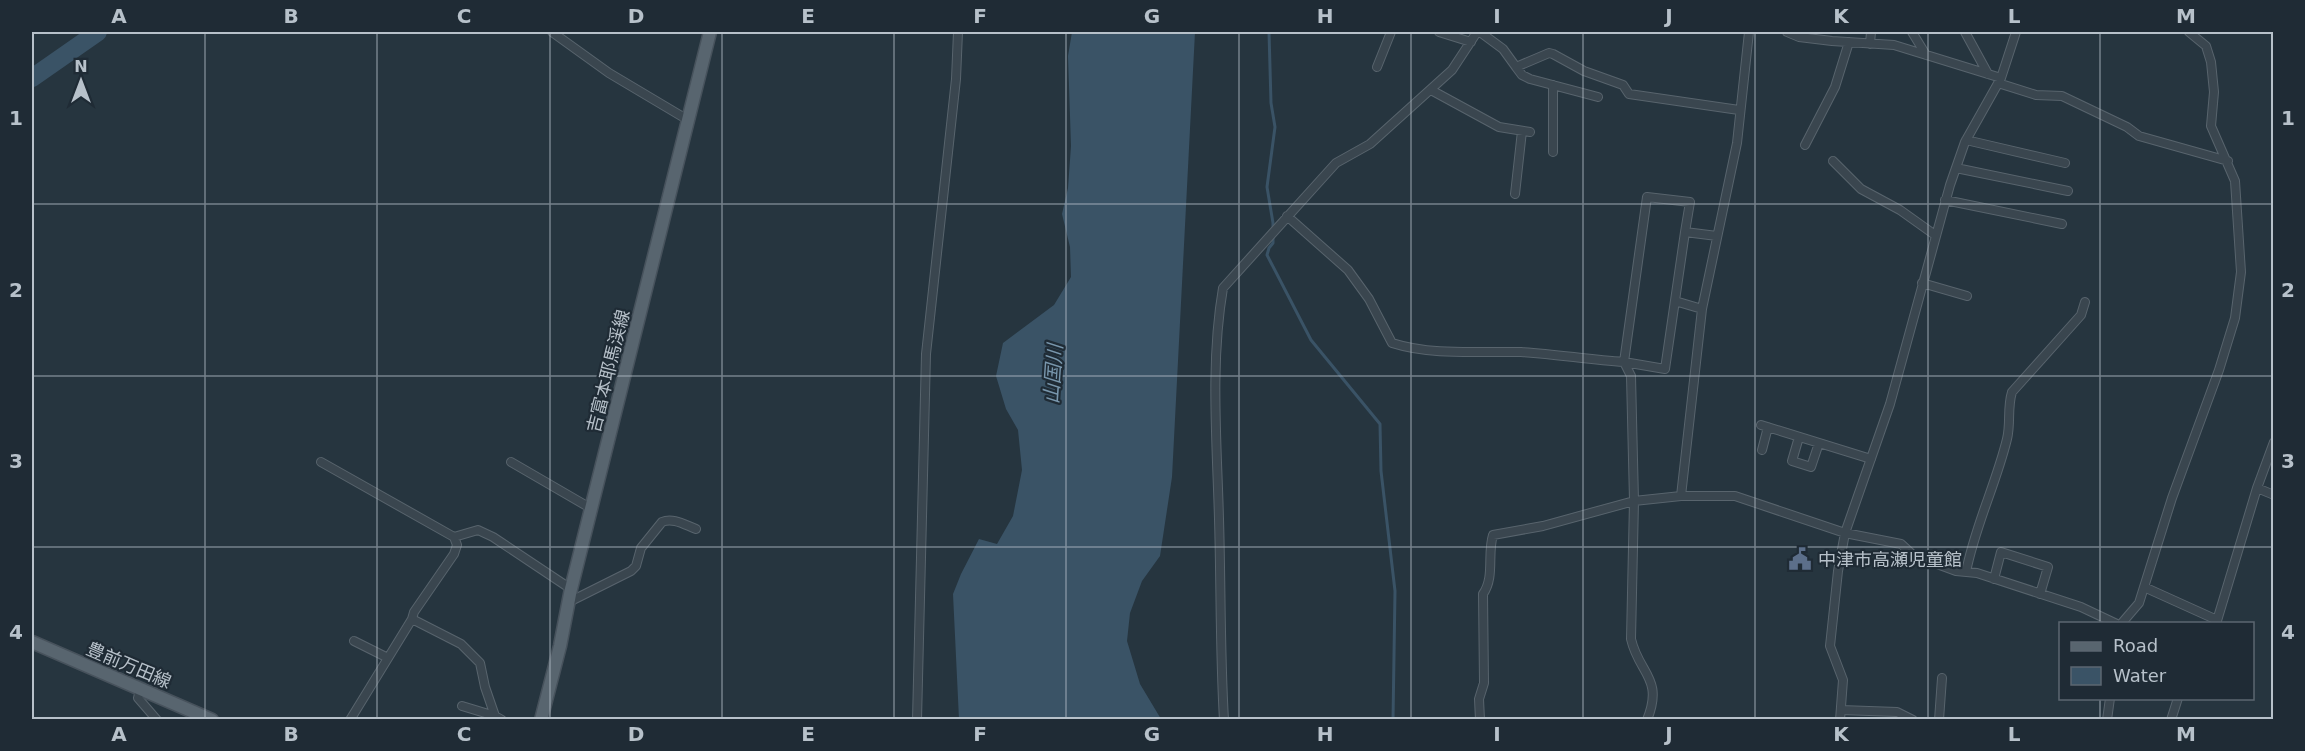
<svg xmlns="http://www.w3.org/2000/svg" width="2305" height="751" viewBox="0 0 2305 751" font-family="'DejaVu Sans','Noto Sans JP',sans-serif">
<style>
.water{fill:#3a5366}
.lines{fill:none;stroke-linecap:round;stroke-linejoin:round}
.stream{stroke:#3a5366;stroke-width:3}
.river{stroke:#3a5366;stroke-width:18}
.street-casing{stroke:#58646d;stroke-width:10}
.primary-casing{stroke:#47525c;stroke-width:15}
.street{stroke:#3a464f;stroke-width:8}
.primary{stroke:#58656f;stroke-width:12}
.grid{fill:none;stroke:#b7c1ca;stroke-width:1.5;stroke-opacity:0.55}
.labels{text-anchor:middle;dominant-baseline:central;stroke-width:4.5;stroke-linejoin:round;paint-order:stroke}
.street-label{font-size:18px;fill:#b7c1ca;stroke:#1f2b35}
.poi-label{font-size:18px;fill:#b7c1ca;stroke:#1f2b35;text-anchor:start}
.water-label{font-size:20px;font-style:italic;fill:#7896ac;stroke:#1f2b35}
.neatline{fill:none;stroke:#b7c1ca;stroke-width:2}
.grid-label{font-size:20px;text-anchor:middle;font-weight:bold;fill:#b7c1ca}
</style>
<rect width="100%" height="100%" fill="#26353f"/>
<path class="water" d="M1072,32H1195L1172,477L1160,556L1142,581L1130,613L1127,641L1140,684L1161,719H959L953,594L961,574L979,539L997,544L1013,516L1022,470L1018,430L1006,409L996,376L1003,343L1054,305L1071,277L1070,247L1062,214L1068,188L1071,146L1068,56Z"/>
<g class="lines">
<path class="stream" d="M1269,32L1271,103L1275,127L1267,187L1273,223V243L1269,248L1267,255L1311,340L1380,424L1381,471L1395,591L1393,720"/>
<path class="river" d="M32,78L98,32"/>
<g class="street-casing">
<path id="street" d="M552,32L609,73L688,120
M1439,32L1471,42
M1480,32L1503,49L1516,67L1549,53L1553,54L1584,71L1623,85L1629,94L1739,110
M1787,32L1799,37L1832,41L1894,45L2001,78
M1912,32L1926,55
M1965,32L1988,74
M1870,44L1871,32
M1377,67L1391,32
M1516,67L1522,75L1530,79L1598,97
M1998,83L2036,95L2062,96L2127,127L2139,136L2228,161
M1431,90L1499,127L1530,132
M1966,140L2065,163
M1805,145L1835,87L1849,42
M1553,152V85
M1833,161L1861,189L1900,210L1935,235
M1956,168L2068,191
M1515,194L1522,131
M1945,200L2062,224
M1287,216L1348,270L1369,299L1392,343C1433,356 1479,351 1521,352C1556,354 1590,360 1624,362L1631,376L1634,501L1631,639C1639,674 1664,678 1647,720
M1685,232L1665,369L1624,362L1647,197L1690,202L1685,232L1717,236
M1922,283L1967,296
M1675,301L1702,309
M1761,425L1871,459
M1799,437L1792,461L1811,467L1819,443
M1762,450L1768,427
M321,462L454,537L457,545L454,554L414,612L412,619
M511,462L592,509
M2257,488L2274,495
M1681,496L1702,309L1737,143L1749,32
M454,537L478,530L493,537L571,589
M1966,572C1975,526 1996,484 2007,439C2011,423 2007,408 2012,392L2081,315L2085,302
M1994,579L2001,552L2048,567L2040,594
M2144,587L2217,620
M569,602L631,571L636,566L641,548L662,522C673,517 685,525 696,529
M2121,624L2139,603L2172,498L2219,370L2235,318L2241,272L2235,181L2211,126L2214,92L2211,62L2206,46L2189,32
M2216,624L2257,488L2274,442
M354,641L388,658
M140,690L138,698L157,720
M462,706L495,716
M1841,710L1897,712L1913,720
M350,720L412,619L461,644L480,663L485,687L495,716L502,720
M917,720L926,354L956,79L958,32
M1224,720C1220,653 1221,586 1219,519C1217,443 1210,363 1223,288L1336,163L1370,144L1452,70L1477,32
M1480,720L1479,699L1484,683L1483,594C1495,577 1487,554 1493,535L1543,526L1634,501L1681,496H1735L1845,533L1901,544L1913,555L1956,571L1977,573L2081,607L2117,624
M1840,720L1843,680L1830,646L1838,571L1845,533L1890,404L1950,185L1965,142L2001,78L2016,32
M1939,720L1942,678
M2107,720L2110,698
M2171,720L2178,698"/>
</g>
<g class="primary-casing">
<path id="primary" d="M32,642L212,720
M541,720L560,646L571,589L710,32"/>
</g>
<use href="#street" class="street"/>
<use href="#primary" class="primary"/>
</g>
<path class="grid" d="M205,32V720M377,32V720M550,32V720M722,32V720M894,32V720M1066,32V720M1239,32V720M1411,32V720M1583,32V720M1755,32V720M1928,32V720M2100,32V624M32,204H2274M32,376H2274M32,547H2274M2100,698V720"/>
<defs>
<g id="civic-bare" transform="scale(1.8)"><path d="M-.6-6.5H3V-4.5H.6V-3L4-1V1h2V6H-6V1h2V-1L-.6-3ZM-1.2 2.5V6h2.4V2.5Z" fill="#5c6f8a" stroke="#1f2b35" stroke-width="2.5" paint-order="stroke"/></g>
</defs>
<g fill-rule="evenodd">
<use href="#civic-bare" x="1800" y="559"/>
</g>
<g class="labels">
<g class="street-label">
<text transform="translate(608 371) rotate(-76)">吉富本耶馬渓線</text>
<text transform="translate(129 665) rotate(23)">豊前万田線</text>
</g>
<g class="poi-label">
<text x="1818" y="559">中津市高瀬児童館</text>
</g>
<g class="water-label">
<text transform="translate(1053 374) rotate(-86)">山国川</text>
</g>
</g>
<rect width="2305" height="751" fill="none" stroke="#1f2b35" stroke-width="66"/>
<rect x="2059" y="622" width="195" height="78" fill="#1f2b35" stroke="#5c6771" stroke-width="1.5"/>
<rect x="2071" y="642" width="30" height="9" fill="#58656f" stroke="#5c6771" stroke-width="1.5"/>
<text x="2113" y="652" font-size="18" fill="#b7c1ca">Road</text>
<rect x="2071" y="667" width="30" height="18" fill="#3a5366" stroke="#5c6771" stroke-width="1.5"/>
<text x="2113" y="682" font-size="18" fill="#b7c1ca">Water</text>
<g transform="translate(81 81)" stroke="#1f2b35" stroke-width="4.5" paint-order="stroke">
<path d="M0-4.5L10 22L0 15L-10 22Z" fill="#b7c1ca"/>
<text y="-9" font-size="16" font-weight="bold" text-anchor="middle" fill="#b7c1ca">N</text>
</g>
<rect x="33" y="33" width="2239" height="685" class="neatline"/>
<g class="grid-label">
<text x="119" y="23">A</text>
<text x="291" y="23">B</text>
<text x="464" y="23">C</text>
<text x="636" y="23">D</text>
<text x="808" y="23">E</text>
<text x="980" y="23">F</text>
<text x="1152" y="23">G</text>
<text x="1325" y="23">H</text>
<text x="1497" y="23">I</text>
<text x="1669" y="23">J</text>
<text x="1841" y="23">K</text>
<text x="2014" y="23">L</text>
<text x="2186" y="23">M</text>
<text x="16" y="125">1</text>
<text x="2288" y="125">1</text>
<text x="16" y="297">2</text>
<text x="2288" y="297">2</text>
<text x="16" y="468">3</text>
<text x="2288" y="468">3</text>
<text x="16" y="639">4</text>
<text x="2288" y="639">4</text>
<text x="119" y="741">A</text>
<text x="291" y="741">B</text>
<text x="464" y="741">C</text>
<text x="636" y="741">D</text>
<text x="808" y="741">E</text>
<text x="980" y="741">F</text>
<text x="1152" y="741">G</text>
<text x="1325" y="741">H</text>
<text x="1497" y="741">I</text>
<text x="1669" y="741">J</text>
<text x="1841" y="741">K</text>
<text x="2014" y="741">L</text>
<text x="2186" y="741">M</text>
</g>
</svg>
